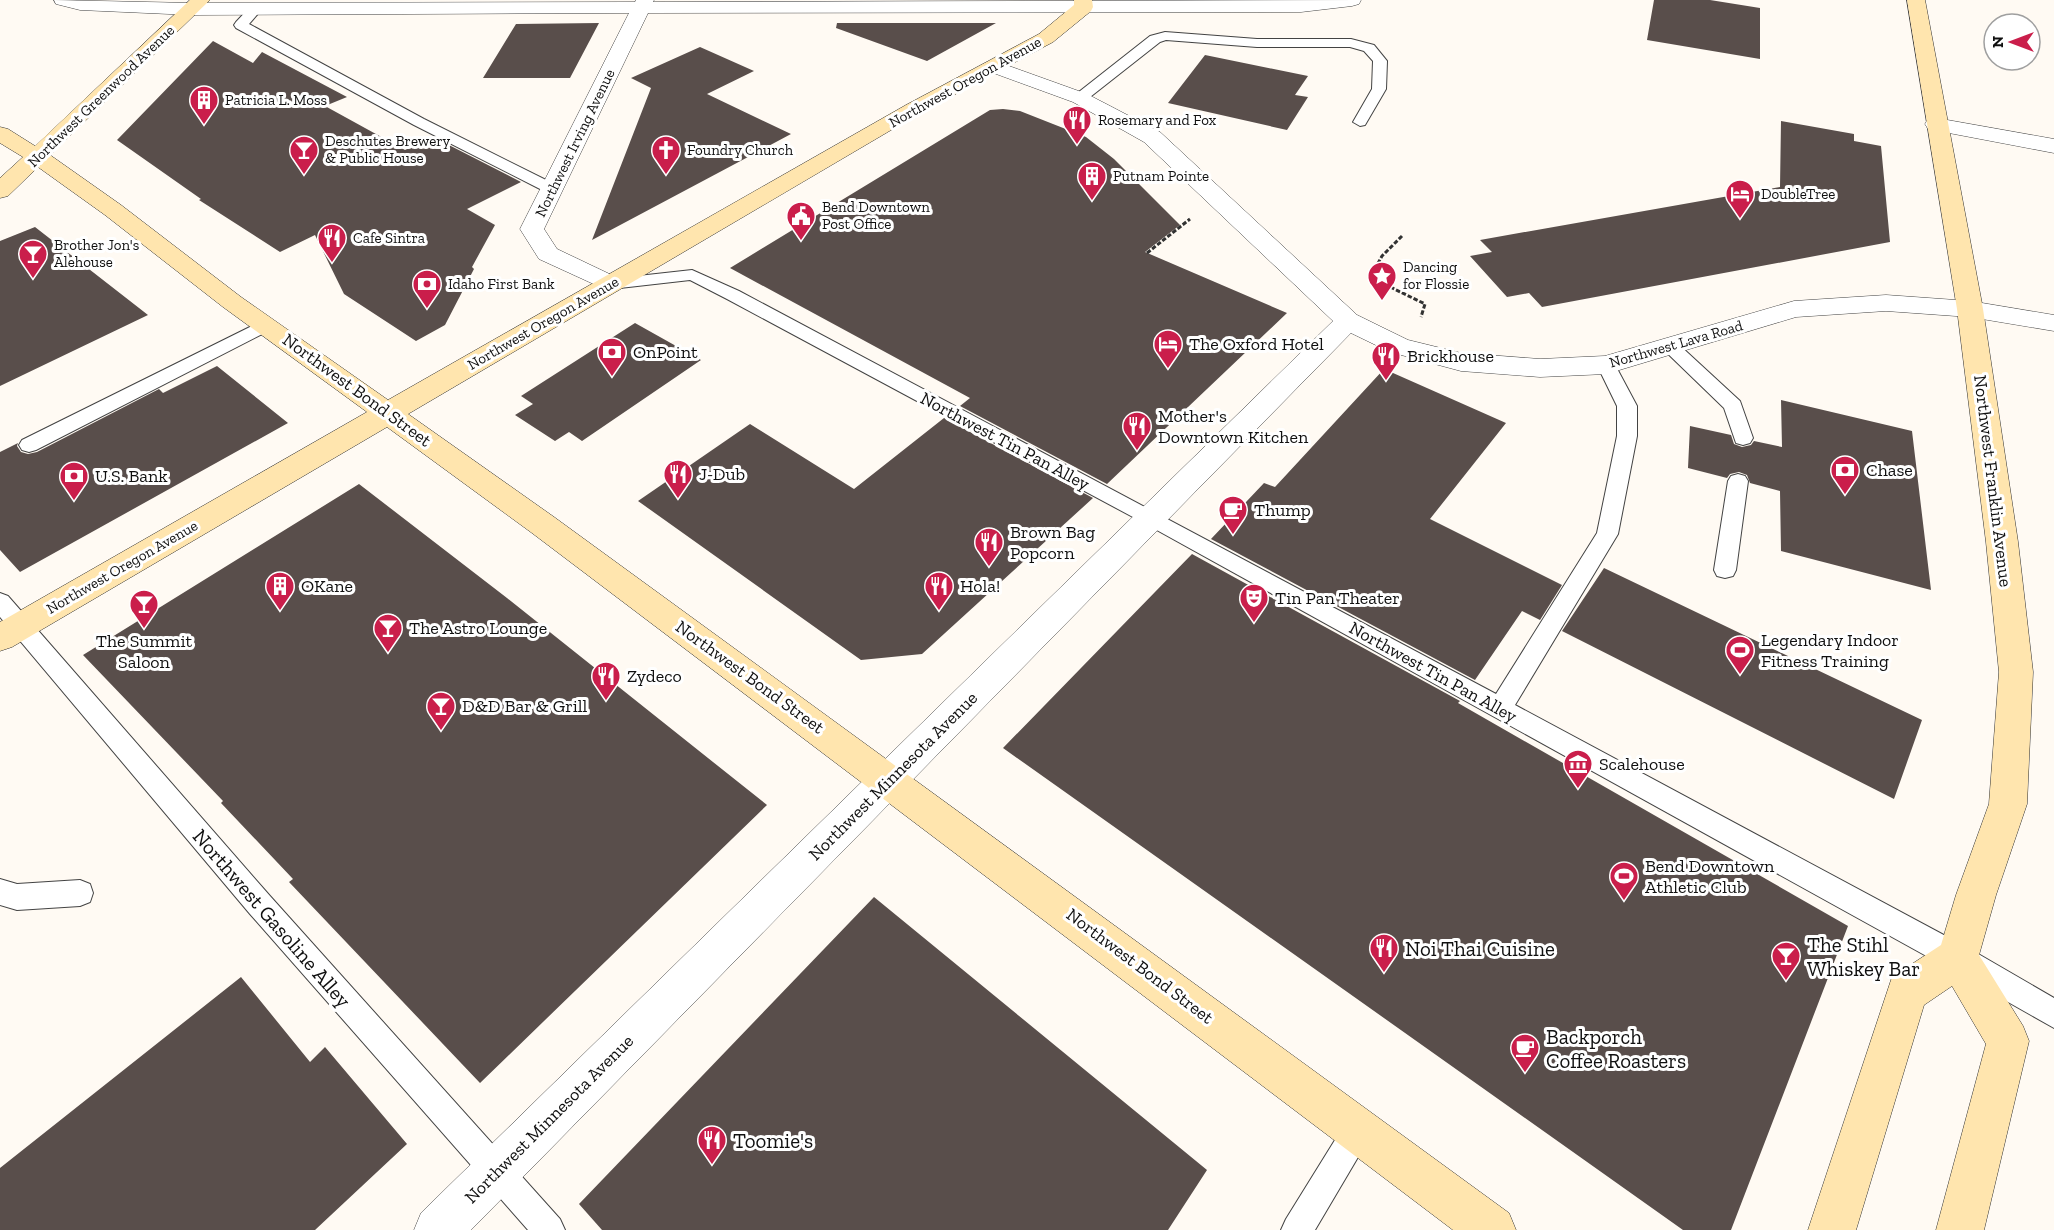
<svg xmlns="http://www.w3.org/2000/svg" width="2054" height="1230" viewBox="0 0 2054 1230" font-family="'Zilla Slab',serif">
<style>
.building{fill:#594e4b}
.lines{fill:none;stroke-linecap:round;stroke-linejoin:round}
.lane-casing{stroke:#434343;stroke-width:2}
.street-casing{stroke:#434343;stroke-width:1}
.secondary-casing{stroke:#323232;stroke-width:1}
.path{stroke:#323232;stroke-width:3;stroke-dasharray:4.5 2;stroke-linecap:butt}
.lane{fill:#fff;fill-rule:evenodd}
.street{fill:#fff;fill-rule:evenodd}
.secondary{fill:#ffe5ae;fill-rule:evenodd}
.labels{text-anchor:middle;dominant-baseline:central;stroke-width:6;stroke-linejoin:round;paint-order:stroke}
.far-street-label{font-size:15px;fill:#101010;stroke:#fff}
.far-poi-label{font-size:15px;fill:#101010;stroke:#fff;text-anchor:start}
.poi-label{font-size:18px;fill:#101010;stroke:#fff;text-anchor:start}
.street-label{font-size:18px;fill:#101010;stroke:#fff}
.near-street-label{font-size:21px;fill:#101010;stroke:#fff}
.near-poi-label{font-size:21px;fill:#101010;stroke:#fff;text-anchor:start}
</style>
<rect width="100%" height="100%" fill="#fffaf3"/>
<path class="building" d="M1654,0H1710L1760,8V59L1647,40Z
M599,23L570,78H483L516,24Z
M837,23H996L927,61L836,28Z
M213,41L253,63L262,52L347,97L325,106L405,150L428,139L441,146L443,142L521,182L467,209L495,225L472,267L474,269L445,325L416,341L344,294L315,235L280,252L199,200L201,199L117,140Z
M700,47L754,71L707,94L791,134L592,240L651,88L631,78Z
M1205,55L1308,76L1295,95L1308,97L1287,130L1168,103Z
M1003,109L1020,111L1086,137L1114,159L1180,225L1145,252L1287,313L1107,484L960,406L970,398L730,268L990,110Z
M1781,121L1854,134V141L1881,146L1890,242L1542,307L1529,293L1507,297L1470,256L1492,252L1480,240L1780,187Z
M35,227L148,315L0,386V241Z
M635,323L701,360L582,441L569,432L555,441L515,415L533,404L521,396Z
M217,366L288,423L20,572L0,550V452L18,443L17,446L21,452L28,454L37,452L159,389L163,393Z
M1384,369L1506,423L1430,519L1562,585L1540,620L1522,611L1475,680L1211,539L1264,483L1275,487Z
M1781,400L1912,431L1931,590L1781,551L1780,491L1750,483L1747,475L1739,472L1730,474L1727,478L1688,468L1690,426L1731,435L1734,444L1742,447L1751,445L1754,441L1782,447Z
M944,418L1093,498L922,654L861,660L638,501L750,424L854,489Z
M359,484L507,598L767,805L480,1083L289,882L293,879L221,803L223,801L83,655Z
M1192,554L1460,701L1458,703L1848,926L1731,1230H1683L1003,748Z
M1604,568L1922,720L1894,799L1562,631Z
M874,897L1207,1170L1168,1230H602L579,1204Z
M241,977L310,1062L325,1047L407,1144L315,1230H0V1168Z"/>
<g class="lines">
<g class="lane-casing">
<path id="lane" d="M256,5L262,9L249,24L424,119L558,186L560,189L558,192H546L414,125L236,28L234,25L236,22L251,6Z
M1165,32L1257,39H1351L1374,45L1387,61L1386,89L1365,125L1360,126L1353,122L1372,89L1373,61L1364,51L1350,47H1257L1166,40L1160,42L1085,101H1075L1073,98L1075,95L1150,36Z
M692,270L739,291L1496,694L1597,533L1617,436V406L1597,365L1599,361H1613L1637,406V436L1618,534L1515,705L1968,948L2054,998V1028L1948,968L1144,523L727,299L690,280L611,289L605,288L602,284L605,280L611,279Z
M266,319L272,321L275,325L272,329L36,450L29,452L22,450L19,445L22,440Z
M1670,340L1676,342L1740,401L1753,438L1750,443L1743,445L1736,443L1724,408L1664,350L1661,346L1664,342Z
M1738,474L1745,476L1748,481L1736,570L1733,576L1725,578L1717,576L1714,570L1728,481L1731,476Z
M0,593L8,596L270,896L560,1219L565,1230H528L250,914L0,617Z
M0,879L17,884L80,880L90,884L93,893L90,902L80,906L17,910L0,905Z
M1359,1115L1370,1119L1374,1130L1315,1230H1281L1286,1219L1348,1119Z"/>
</g>
<g class="street-casing">
<path id="street" d="M54,0L192,3L635,2L636,0H654L653,2L1361,0L1359,4L1352,6L1301,12L648,13L544,229L557,249L620,279L624,284L620,289L611,292L539,259L520,229L629,13L192,15L80,10L56,4Z
M995,61L1087,94L1160,132L1357,315L1408,340L1461,353L1540,359L1605,356L1794,301L1886,295L1970,301L2054,315V331L1970,317L1886,311L1796,317L1606,374L1540,377L1461,371L1390,352L1351,333L471,1230H414L421,1213L1333,321L1144,142L1073,102L988,71L985,67L988,63Z
M1936,118L2054,139V153L1928,129L1925,124L1928,119Z"/>
</g>
<g class="secondary-casing">
<path id="secondary" d="M190,0H210L50,155L121,205L241,297L388,400L906,105L1039,34L1074,5V0H1092L1093,7L1091,11L1053,42L920,113L408,414L554,517L1509,1213L1516,1230H1453L532,533L387,427L12,647L0,651V622L367,412L223,307L105,215L38,167L8,196L0,198V178L23,157L0,143V127L8,129L35,146Z
M1907,0H1925L1983,309L2018,542L2033,672L2027,804L1996,895L1979,955L2023,1026L2029,1041L1984,1230H1936L1986,1044L1952,986L1924,1005L1856,1230H1808L1892,977L1941,945L1956,895L1989,804L1999,672L1986,542L1957,309Z"/>
</g>
<path class="path" d="M1402,236L1382,256L1372,274L1380,282L1425,304L1421,317
M1147,253L1190,219"/>
<use href="#lane" class="lane"/>
<use href="#street" class="street"/>
<use href="#secondary" class="secondary"/>
</g>
<defs>
<g id="building-pin" transform="scale(1.5)"><path d="M0 17L-7.5 6A9.5 9.5 0 1 1 7.5 6Z" fill="#ca1e4b" stroke="#fff"/><path d="M-4-6H4V6H1V3H-1V6H-4ZM-2.5-4.3h1.7v1.8h-1.7ZM.8-4.3h1.7v1.8H.8ZM-2.5-1h1.7V.8h-1.7ZM.8-1h1.7V.8H.8Z" fill="#fff"/></g>
<g id="restaurant-pin" transform="scale(1.5)"><path d="M0 17L-7.5 6A9.5 9.5 0 1 1 7.5 6Z" fill="#ca1e4b" stroke="#fff"/><path d="M-5-6h1v4h1v-4h1v4h1v-4h1v5L-1.5 .5V6h-2V.5L-5-1ZM5-6V6H3V1.5H1.5Q1.5-4 5-6Z" fill="#fff"/></g>
<g id="bar-pin" transform="scale(1.5)"><path d="M0 17L-7.5 6A9.5 9.5 0 1 1 7.5 6Z" fill="#ca1e4b" stroke="#fff"/><path d="M-6-5H6L.8 .8V4.5H3.5V6h-7V4.5H-.8V.8Z" fill="#fff"/></g>
<g id="church-pin" transform="scale(1.5)"><path d="M0 17L-7.5 6A9.5 9.5 0 1 1 7.5 6Z" fill="#ca1e4b" stroke="#fff"/><path d="M-1.2-6h2.4v3.5h3.3v2.4h-3.3V6h-2.4V-.1h-3.3v-2.4h3.3Z" fill="#fff"/></g>
<g id="hotel-pin" transform="scale(1.5)"><path d="M0 17L-7.5 6A9.5 9.5 0 1 1 7.5 6Z" fill="#ca1e4b" stroke="#fff"/><path d="M-6-4.5h1.5V1H6V5H4.5V3h-9V5H-6ZM-4 0a1.8 1.8 0 1 1 3.6 0ZM.5 0V-2.5h3Q6-2.5 6 0Z" fill="#fff"/></g>
<g id="civic-pin" transform="scale(1.5)"><path d="M0 17L-7.5 6A9.5 9.5 0 1 1 7.5 6Z" fill="#ca1e4b" stroke="#fff"/><path d="M-.6-6.5H3V-4.5H.6V-3L4-1V1h2V6H-6V1h2V-1L-.6-3ZM-1.2 2.5V6h2.4V2.5Z" fill="#fff"/></g>
<g id="sight-pin" transform="scale(1.5)"><path d="M0 17L-7.5 6A9.5 9.5 0 1 1 7.5 6Z" fill="#ca1e4b" stroke="#fff"/><path d="M0-6L1.8-2.2L6-1.7L2.9 1.2L3.7 5.4L0 3.3L-3.7 5.4L-2.9 1.2L-6-1.7L-1.8-2.2Z" fill="#fff"/></g>
<g id="bank-pin" transform="scale(1.5)"><path d="M0 17L-7.5 6A9.5 9.5 0 1 1 7.5 6Z" fill="#ca1e4b" stroke="#fff"/><path d="M-6-4H6V4H-6ZM0-2.3a2.3 2.3 0 1 0 0 4.6a2.3 2.3 0 1 0 0-4.6Z" fill="#fff"/></g>
<g id="cafe-pin" transform="scale(1.5)"><path d="M0 17L-7.5 6A9.5 9.5 0 1 1 7.5 6Z" fill="#ca1e4b" stroke="#fff"/><path d="M-5.5-4.5H6V0H3Q3 3.5 0 3.5H-2.5Q-5.5 3.5-5.5 0ZM3-3.2v2h1.7v-2ZM-6 4.5H4V6H-6Z" fill="#fff"/></g>
<g id="theatre-pin" transform="scale(1.5)"><path d="M0 17L-7.5 6A9.5 9.5 0 1 1 7.5 6Z" fill="#ca1e4b" stroke="#fff"/><path d="M-5-5.5Q0-4 5-5.5V0Q5 5 0 6Q-5 5-5 0ZM-3.3-2.5H-1v1.5H-3.3ZM1-2.5H3.3v1.5H1ZM-2.8 1Q0 5.5 2.8 1Z" fill="#fff"/></g>
<g id="stadium-pin" transform="scale(1.5)"><path d="M0 17L-7.5 6A9.5 9.5 0 1 1 7.5 6Z" fill="#ca1e4b" stroke="#fff"/><path d="M0-5a6.5 5 0 1 0 0 10a6.5 5 0 1 0 0-10ZM-3.5-1.8h7v3.6h-7Z" fill="#fff"/></g>
<g id="museum-pin" transform="scale(1.5)"><path d="M0 17L-7.5 6A9.5 9.5 0 1 1 7.5 6Z" fill="#ca1e4b" stroke="#fff"/><path d="M0-6L6-3V-2H-6V-3ZM-5-1h2V3h-2ZM-1-1h2V3h-2ZM3-1h2V3H3ZM-6 4H6V6H-6Z" fill="#fff"/></g>
</defs>
<g fill-rule="evenodd">
<use href="#building-pin" x="204" y="100"/>
<use href="#restaurant-pin" x="1077" y="120"/>
<use href="#bar-pin" x="304" y="150"/>
<use href="#church-pin" x="666" y="150"/>
<use href="#building-pin" x="1092" y="176"/>
<use href="#hotel-pin" x="1740" y="194"/>
<use href="#civic-pin" x="801" y="216"/>
<use href="#restaurant-pin" x="332" y="238"/>
<use href="#bar-pin" x="33" y="254"/>
<use href="#sight-pin" x="1382" y="276"/>
<use href="#bank-pin" x="427" y="284"/>
<use href="#hotel-pin" x="1168" y="344"/>
<use href="#bank-pin" x="612" y="352"/>
<use href="#restaurant-pin" x="1386" y="356"/>
<use href="#restaurant-pin" x="1137" y="426"/>
<use href="#bank-pin" x="1845" y="470"/>
<use href="#restaurant-pin" x="678" y="474"/>
<use href="#bank-pin" x="74" y="476"/>
<use href="#cafe-pin" x="1233" y="510"/>
<use href="#restaurant-pin" x="989" y="542"/>
<use href="#building-pin" x="280" y="586"/>
<use href="#restaurant-pin" x="939" y="586"/>
<use href="#theatre-pin" x="1254" y="598"/>
<use href="#bar-pin" x="144" y="604"/>
<use href="#bar-pin" x="388" y="628"/>
<use href="#stadium-pin" x="1740" y="650"/>
<use href="#restaurant-pin" x="606" y="676"/>
<use href="#bar-pin" x="441" y="706"/>
<use href="#museum-pin" x="1578" y="764"/>
<use href="#stadium-pin" x="1624" y="876"/>
<use href="#restaurant-pin" x="1384" y="948"/>
<use href="#bar-pin" x="1786" y="956"/>
<use href="#cafe-pin" x="1525" y="1048"/>
<use href="#restaurant-pin" x="712" y="1140"/>
</g>
<g class="labels">
<g class="far-street-label">
<text transform="translate(965 82) rotate(-29)">Northwest Oregon Avenue</text>
<text transform="translate(101 96) rotate(-44)">Northwest Greenwood Avenue</text>
<text transform="translate(575 143) rotate(-64)">Northwest Irving Avenue</text>
<text transform="translate(543 323) rotate(-30)">Northwest Oregon Avenue</text>
<text transform="translate(1676 344) rotate(-16)">Northwest Lava Road</text>
<text transform="translate(122 567) rotate(-30)">Northwest Oregon Avenue</text>
</g>
<g class="far-poi-label">
<text x="225" y="100">Patricia L. Moss</text>
<text x="1098" y="120">Rosemary and Fox</text>
<text x="325" y="141">Deschutes Brewery<tspan x="325" dy="17">&amp; Public House</tspan></text>
<text x="687" y="150">Foundry Church</text>
<text x="1113" y="176">Putnam Pointe</text>
<text x="1761" y="194">DoubleTree</text>
<text x="822" y="207">Bend Downtown<tspan x="822" dy="17">Post Office</tspan></text>
<text x="353" y="238">Cafe Sintra</text>
<text x="54" y="245">Brother Jon's<tspan x="54" dy="17">Alehouse</tspan></text>
<text x="1403" y="267">Dancing<tspan x="1403" dy="17">for Flossie</tspan></text>
<text x="448" y="284">Idaho First Bank</text>
</g>
<g class="poi-label">
<text x="1189" y="344">The Oxford Hotel</text>
<text x="633" y="352">OnPoint</text>
<text x="1407" y="356">Brickhouse</text>
<text x="1158" y="416">Mother's<tspan x="1158" dy="21">Downtown Kitchen</tspan></text>
<text x="1866" y="470">Chase</text>
<text x="699" y="474">J-Dub</text>
<text x="95" y="476">U.S. Bank</text>
<text x="1254" y="510">Thump</text>
<text x="1010" y="532">Brown Bag<tspan x="1010" dy="21">Popcorn</tspan></text>
<text x="301" y="586">OKane</text>
<text x="960" y="586">Hola!</text>
<text x="1275" y="598">Tin Pan Theater</text>
<text x="409" y="628">The Astro Lounge</text>
<text x="1761" y="640">Legendary Indoor<tspan x="1761" dy="21">Fitness Training</tspan></text>
<text x="144" y="641" text-anchor="middle">The Summit<tspan x="144" dy="21">Saloon</tspan></text>
<text x="627" y="676">Zydeco</text>
<text x="462" y="706">D&amp;D Bar &amp; Grill</text>
<text x="1599" y="764">Scalehouse</text>
<text x="1645" y="866">Bend Downtown<tspan x="1645" dy="21">Athletic Club</tspan></text>
</g>
<g class="street-label">
<text transform="translate(357 390) rotate(36)">Northwest Bond Street</text>
<text transform="translate(1005 441) rotate(28)">Northwest Tin Pan Alley</text>
<text transform="translate(1993 481) rotate(83)">Northwest Franklin Avenue</text>
<text transform="translate(1433 672) rotate(29)">Northwest Tin Pan Alley</text>
<text transform="translate(750 677) rotate(36)">Northwest Bond Street</text>
<text transform="translate(893 776) rotate(-45)">Northwest Minnesota Avenue</text>
<text transform="translate(1140 966) rotate(37)">Northwest Bond Street</text>
<text transform="translate(549 1119) rotate(-45)">Northwest Minnesota Avenue</text>
</g>
<g class="near-street-label">
<text transform="translate(272 918) rotate(49)">Northwest Gasoline Alley</text>
</g>
<g class="near-poi-label">
<text x="1807" y="944">The Stihl<tspan x="1807" dy="24">Whiskey Bar</tspan></text>
<text x="1405" y="948">Noi Thai Cuisine</text>
<text x="1546" y="1036">Backporch<tspan x="1546" dy="24">Coffee Roasters</tspan></text>
<text x="733" y="1140">Toomie's</text>
</g>
</g>
<g transform="translate(2012 42) rotate(270)"><circle r="28" fill="#ffffff" stroke="#9f9f9f" stroke-width="1.5"/>
<path d="M0-4.5L10 22L0 15L-10 22Z" fill="#ca1e4b"/>
<text y="-9" font-size="16" font-weight="bold" text-anchor="middle" fill="#101010">N</text>
</g>
</svg>
